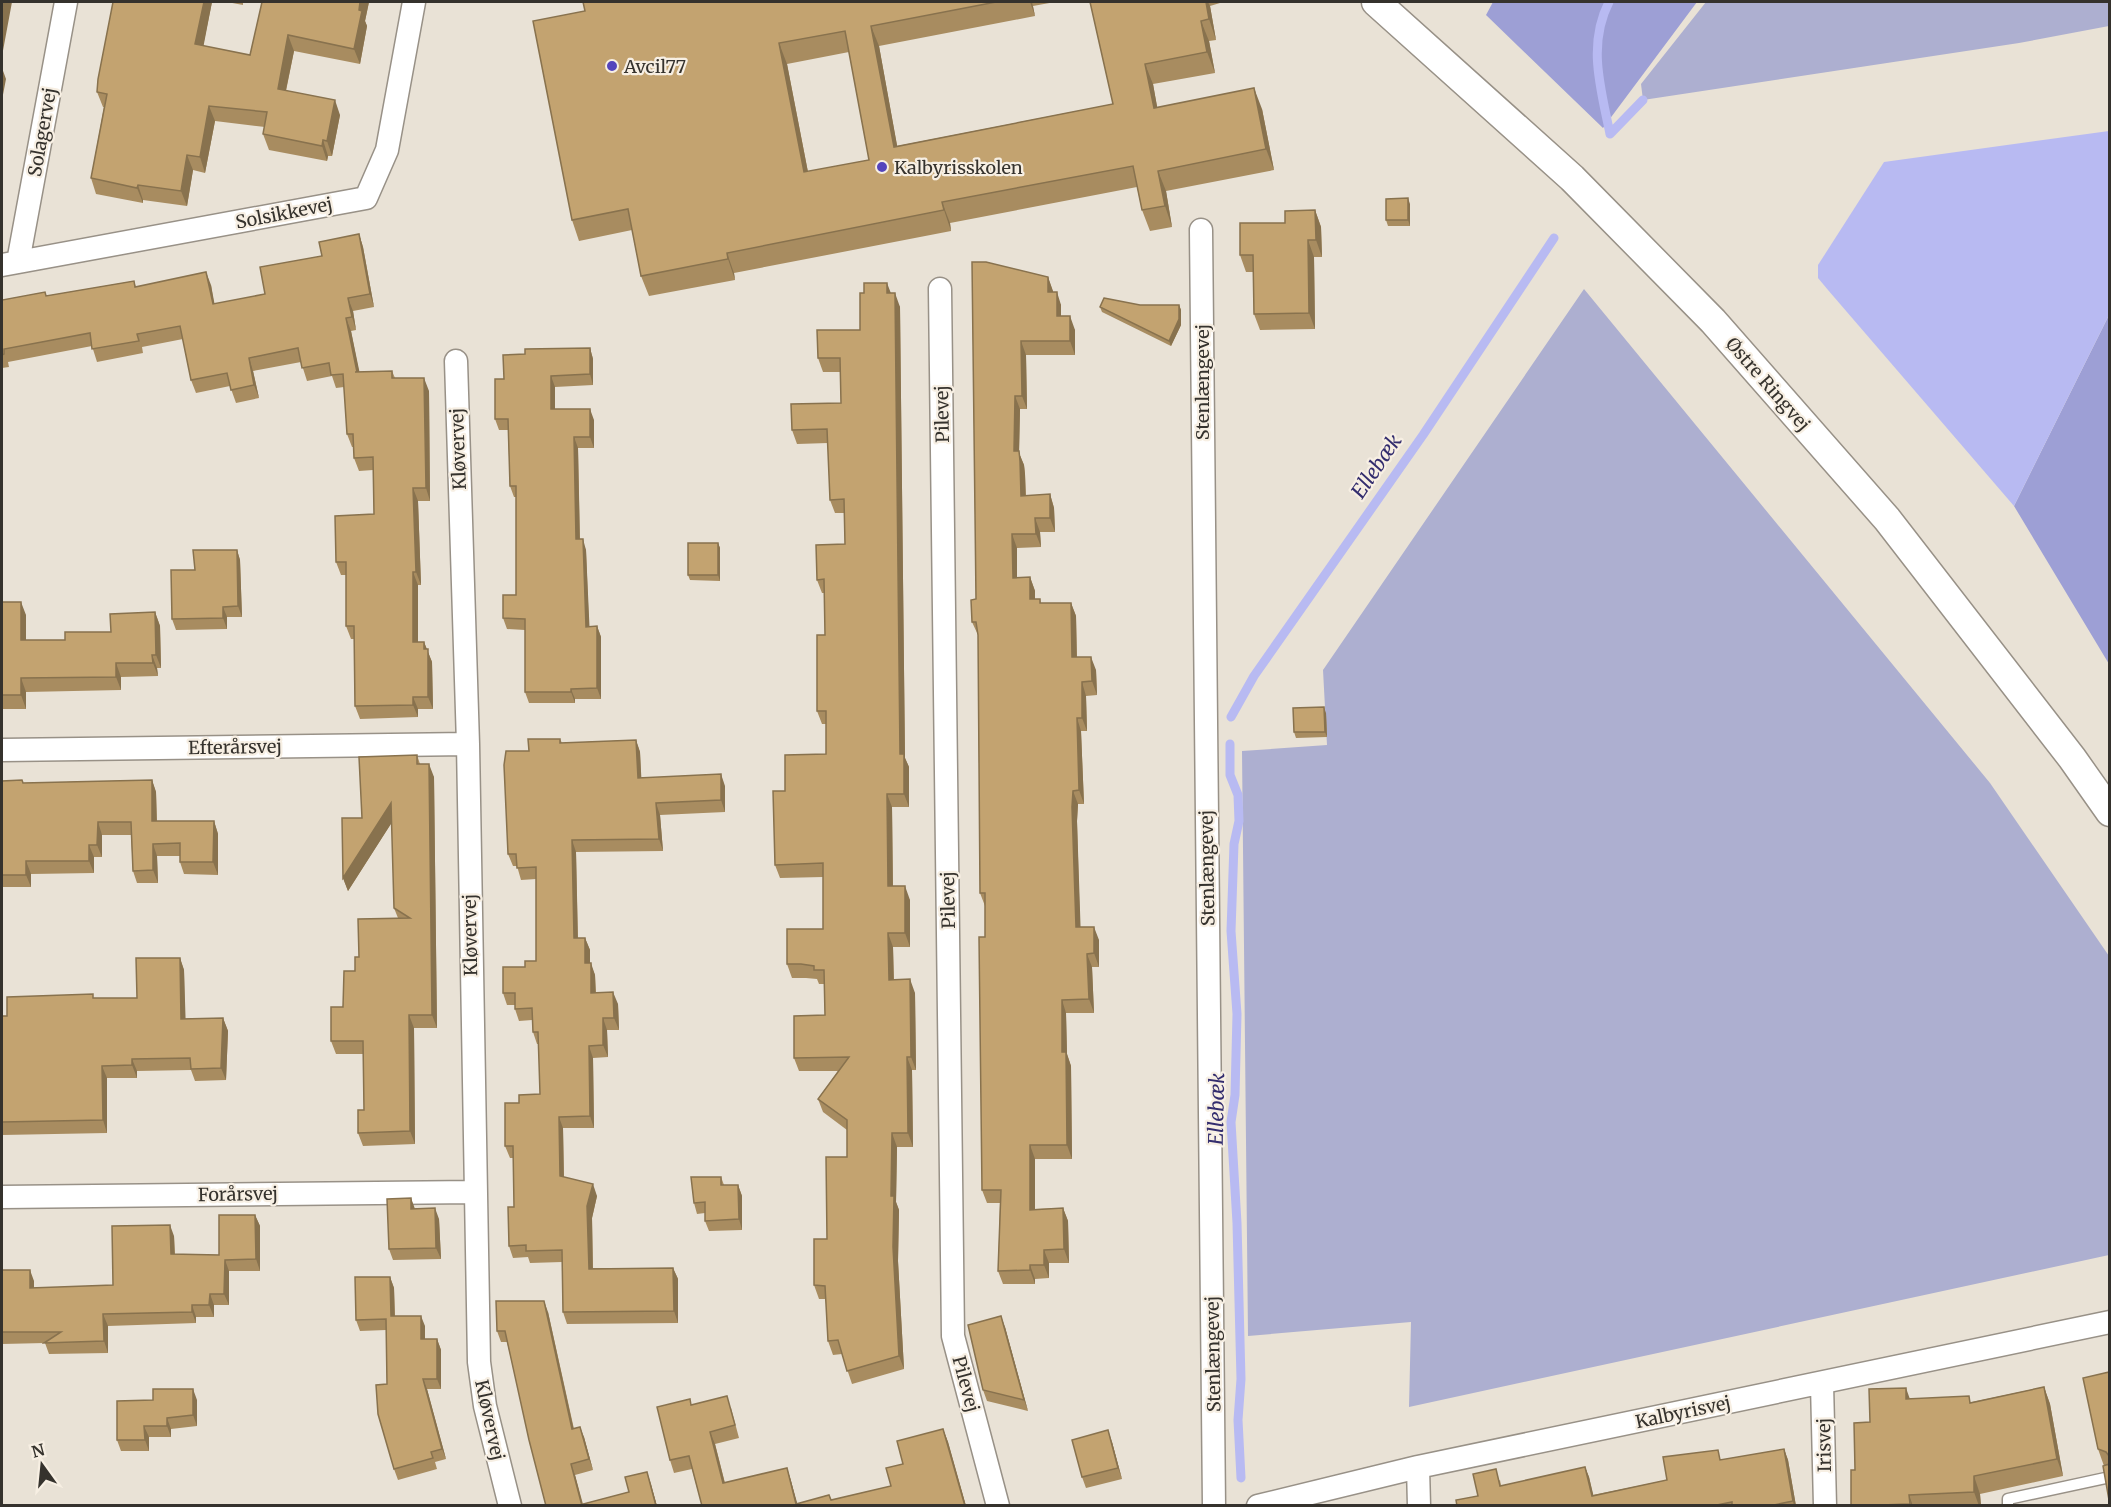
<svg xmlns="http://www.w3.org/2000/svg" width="2111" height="1507" viewBox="0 0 2111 1507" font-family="Merriweather,serif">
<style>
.green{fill:#adafd0}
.forest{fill:#9d9fd5}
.water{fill:#b8baf2}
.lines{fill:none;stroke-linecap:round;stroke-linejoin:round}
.stream{stroke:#b8baf2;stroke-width:9}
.service-casing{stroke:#989187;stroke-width:13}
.minor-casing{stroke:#989187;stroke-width:25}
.tertiary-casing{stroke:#989187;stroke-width:31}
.service{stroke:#fff;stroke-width:10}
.minor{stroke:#fff;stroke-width:22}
.tertiary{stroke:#fff;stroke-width:28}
.wall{fill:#a88c60;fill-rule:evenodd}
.shaded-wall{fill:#88724e}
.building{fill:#c3a370;stroke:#88724e;stroke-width:1.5;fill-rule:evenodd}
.poi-dot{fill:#5445bc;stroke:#f7efe3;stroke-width:2}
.labels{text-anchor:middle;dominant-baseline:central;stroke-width:4.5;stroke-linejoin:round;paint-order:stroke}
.poi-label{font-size:18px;fill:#35322d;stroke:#f7efe3;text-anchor:start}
.street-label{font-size:18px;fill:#35322d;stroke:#f7efe3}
.water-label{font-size:20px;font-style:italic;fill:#332d6e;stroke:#f7efe3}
</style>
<rect width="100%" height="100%" fill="#e9e2d6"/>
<path class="green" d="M1706,2H2109V26L2019,43L1643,100L1641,84Z
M1584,289L1990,783L2109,956V1255L1409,1407L1411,1322L1248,1336L1242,751L1327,745L1323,670Z"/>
<path class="forest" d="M1493,2H1697L1603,128L1486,15Z
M2109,315V664L2014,506Z"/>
<path class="water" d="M2109,131V315L2014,506L1828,290L1818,278V265L1884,162Z"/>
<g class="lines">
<path class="stream" d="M1609,2C1587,45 1601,89 1610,134
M1610,134L1643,100
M1231,717L1254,676L1423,435L1554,238
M1230,744V775L1238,795L1239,821L1234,844L1231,931L1237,1014L1235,1095L1231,1122L1237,1223L1241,1379L1238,1420L1241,1478"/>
<g class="service-casing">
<path id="service" d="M2008,1506V1499L2110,1477"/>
</g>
<g class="minor-casing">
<path id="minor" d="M1201,230L1214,1506
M18,262L66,2
M2,265L366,198L387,150L414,2
M940,289L953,1336L998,1506
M456,361L468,744L479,1362L485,1406L510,1506
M2,750L468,744
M2,1197L474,1192
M1822,1384L1825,1506
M1418,1467L1419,1506
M1258,1506L1418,1467L2110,1322"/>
</g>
<g class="tertiary-casing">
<path id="tertiary" d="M1376,2L1572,178L1713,321L1887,519L2072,758L2110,812"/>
</g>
<use href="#service" class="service"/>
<use href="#minor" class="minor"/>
<use href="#tertiary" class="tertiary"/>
</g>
<path class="wall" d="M212,2L203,46L250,55L262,2H369L365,21L367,26L360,64L294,51L286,91L340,115L332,156H328L327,161L269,150L263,134L265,127L215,121L205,173L193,170L187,206L143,200V203L96,194L91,178L104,107H103L97,92Z
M227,2H243V5Z
M583,2H1055L1033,6L1035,16L879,46L897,146L1113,104L1090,2H1220V3L1210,6L1216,40L1209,41L1215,73L1153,84L1157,107L1262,109L1274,170L1166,191L1172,227L1150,231L1142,210L1137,187L950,223L951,231L734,273L735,280L649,296L641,276L632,230L579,241L572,220L585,11ZM849,52L869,160L808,172L787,64Z
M1410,204V226H1388L1386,220Z
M1315,210L1321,227L1322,257H1314L1315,329L1260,330L1254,314L1253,272H1246L1240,255L1285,223Z
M359,234L363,247L374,307L353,311L356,330L351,331L359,372L392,371L395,378L429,391L430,501H418L421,585H418V642H424L432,662L433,709H418V717L360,719L355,706L354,639H351L346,626V575H341L336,562L374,514L373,470L359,471L354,458V447H352L347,434L344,387L336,388L332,376L307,381L301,362L253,371L259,398L236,403L230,386L196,393L191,380L183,339L142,347L143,353L97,362L92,346L8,362L9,367L2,368V300L46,296L134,281L136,287L211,285L214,304L265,294L322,256Z
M972,262L1048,277L1053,292L1061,305V316L1075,330V355H1026L1027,409H1020L1019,453L1024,465L1025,474L1026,496L1050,494L1054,508L1055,532H1040L1041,547L1017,548V578L1030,577L1035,591V599H1040L1041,603H1071L1076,616L1077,657L1096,670L1097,695L1086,696L1087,731H1081L1084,804H1078L1077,821L1080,927L1099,940V967H1092L1094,1013H1066L1067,1054L1071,1066L1072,1159H1035V1209L1063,1208L1068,1221L1069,1263H1049V1278L1035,1279V1284H1003L998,1271L1000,1203H987L982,1190L985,937V906L980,893L978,635L972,622L976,599Z
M891,293L900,307L905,758L909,767V807H892L893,886L910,900V947H893L894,980L915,993L916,1070H912L913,1147H897L896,1202L899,1210L898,1261L904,1369L852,1384L842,1354L833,1355L828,1341L826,1299H819L814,1285L827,1239L847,1157V1130L823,1112L818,1099L838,1071H799L794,1058L825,1015L824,984H819L817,979L806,978H792L787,964L823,929V877L780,878L775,865L785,791L826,754V724H822L817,711L825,635V593H822L817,580L845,544L844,513H835L830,500L828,443L797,444L792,430L841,403L840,372H823L818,358L860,330Z
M1140,305H1179L1181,310V325L1171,346L1102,312L1100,307Z
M590,348L593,359V385L555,387V409L594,420V448H578L580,539L586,550L589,627L597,626L601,637V699H575V703H529L525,692V630L507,629L503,618L516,595V497H514L510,486L508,430H499L495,419L504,379L525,354Z
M718,543L720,548V581L690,580L688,575Z
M237,550L240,560L242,617H227V629L176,630L172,619L195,570Z
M2,602L26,615V640H65L111,632L155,612L160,626L161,668H157L158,676L121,677V690L26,692V709H2Z
M1326,713L1327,737L1296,738L1294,732Z
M560,739L562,743L636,740L640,752L641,778L725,786V812L660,815L663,851L576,852L578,938H585L590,950V963L595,975L596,993L618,1004L619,1030H607L608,1057L593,1058L594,1128H563L564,1177L597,1196L592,1218L593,1268H673L678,1279V1323L567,1324L563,1312L562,1262L530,1263L528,1257L513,1258L509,1246L514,1207V1158H510L505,1146L519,1103L540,1094L539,1044H537L533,1032L532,1020L519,1021L515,1009V1005H507L503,993L525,967L536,961V879L521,880L517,866H513L508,854L529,751Z
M417,755L420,764L434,777L437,1028H414L415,1144L363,1146L358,1133L364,1110L363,1054H336L331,1041L359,957L398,918L394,908L392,822L348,891L343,878L362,818Z
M152,780L156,792L157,821H214L218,834V875L184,874L180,862V856H157L158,883H137L133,871L131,835H102V857H94V873L31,874V887H2V781L23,783Z
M180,958L184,970L185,1019L223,1018L228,1031L226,1080L195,1081L191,1070L137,1071V1078H107V1133L2,1135V1016H7L94,998H137Z
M721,1177L724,1185H738L742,1196V1230L709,1231L705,1221V1213L697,1214L694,1203Z
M411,1198L414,1208L439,1219L441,1259L393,1260L389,1249Z
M255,1215L260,1226V1271H229V1305H214V1317H196V1323L108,1326V1353L49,1354L45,1343L2,1344V1270L34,1281V1288L113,1285L174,1236L175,1254L219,1255Z
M390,1277L394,1288L395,1316L425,1326V1339H437L441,1350V1389H427L446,1459L435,1462L437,1469L398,1480L394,1469L387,1384L386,1330L360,1331L356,1320Z
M548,1312L574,1429L584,1437L593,1470L575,1475L583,1504L629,1492L647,1472L657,1506H546L507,1342H501L497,1331Z
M1005,1327L1028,1411L987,1401L983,1390Z
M2109,1372V1500L2104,1466L2098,1449Z
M2044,1387L2050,1404L2063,1476L1980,1494L1981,1506H1851L1855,1470L1870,1422L1910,1399L1972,1402Z
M197,1400V1426L171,1429V1437H149V1451H121L117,1440Z
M692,1405L731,1408L739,1438L715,1444L725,1483L787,1468L791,1481L797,1504L831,1500L891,1486L903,1464L943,1429L948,1442L966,1506H702L692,1469L674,1473L670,1460Z
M1112,1442L1122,1479L1086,1488L1082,1477Z
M1784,1449L1788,1460L1796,1506H1457L1478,1496L1500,1480L1501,1486L1585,1467L1589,1477L1593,1495L1667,1480L1722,1460Z"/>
<path class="shaded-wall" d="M4,2H12L2,56V15Z
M204,2H212L201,59L195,44Z
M360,2H369L365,21L367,26L360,64L354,49Z
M1030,2H1032L1035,16Z
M1206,2H1208L1210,6L1216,40L1209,19Z
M1201,21L1209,41L1215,73L1207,52Z
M871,26L879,46L901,167L894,147Z
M288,35L294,51L283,104L278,89Z
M779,43L787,64L812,193L804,172Z
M1145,64L1153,84L1161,128L1154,108Z
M2,68L6,79L2,100Z
M1254,88L1262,109L1274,170L1266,149Z
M335,100L340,115L332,156L327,141Z
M209,106L215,121L205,173L200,157Z
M323,140L328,156L327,161L322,146Z
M187,155L193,170L187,206L181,191Z
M1158,171L1166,191L1172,227L1165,206Z
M138,185L143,200V203L137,188Z
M1408,198L1410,204V226L1408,220Z
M942,202L950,223L951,231L944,210Z
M1315,210L1321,227L1322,257L1316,240Z
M359,234L363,247L374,307L370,294Z
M1308,240L1314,257L1315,329L1309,313Z
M727,253L734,273L735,280L728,259Z
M206,272L211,285L217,317L213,304Z
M1048,277L1053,291V305L1048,292Z
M887,283L892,296L887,293Z
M1057,292L1061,305V330L1057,316Z
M895,293L900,307L905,758L909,767V807L904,794L900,754Z
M348,298L353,311L356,330L352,317Z
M1179,305L1181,310V325L1171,346L1169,341Z
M1070,316L1075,330V355L1070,341Z
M346,318L351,331L362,384L357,372Z
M1021,341L1026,355L1027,409L1022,396Z
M590,348L593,359V385L590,374Z
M249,358L253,371L259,398L254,385Z
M551,376L555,387V419L551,409Z
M424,378L429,391L430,501L426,488Z
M1015,396L1020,409L1019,453L1024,465L1025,474L1026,510L1021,496L1014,451Z
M590,409L594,420V448L590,437Z
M574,437L578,448L580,550L576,539Z
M413,488L418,501L421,585L416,572Z
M1050,494L1054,508L1055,532L1050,518Z
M1035,518L1040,532L1041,547L1036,534Z
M1012,534L1017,548V591L1013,578Z
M583,539L586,550L590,638L586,627Z
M718,543L720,548V581L718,575Z
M237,550L240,560L242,617L238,606Z
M413,572L418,585V655L413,642Z
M1030,577L1035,591V613L1030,599Z
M21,602L26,615V654L21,640Z
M1071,603L1076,616L1077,671L1072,657Z
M223,607L227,617V629L223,618Z
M155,612L160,626L161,668L156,655Z
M597,626L601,637V699L597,688Z
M424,642L432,662L433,709L428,697Z
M152,655L157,668L158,676L153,663Z
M1091,657L1096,670L1097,695L1092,681Z
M116,663L121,677V690L116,677Z
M21,678L26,692V709L21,695Z
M1082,682L1086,696L1087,731L1082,718Z
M571,689L575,699V703L571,692Z
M413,697L418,709V717L413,705Z
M1324,707L1326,713L1327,737L1325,732Z
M1077,718L1081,731L1084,804L1079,790Z
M636,740L640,752L642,790L638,778Z
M429,764L434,777L437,1028L432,1015Z
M721,774L725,786V812L721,800Z
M152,780L156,792L157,833L152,821Z
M1073,791L1078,804L1077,821L1081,940L1076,927L1072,807Z
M887,794L892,807L893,900L888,886Z
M391,803L396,816L348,891L343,878Z
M656,803L660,815L663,851L659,839Z
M214,821L218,834V875L213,862Z
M98,822L102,835V857L97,845Z
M572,840L576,852L578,950L574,938Z
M153,844L157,856L158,883L153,870Z
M89,845L94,857V873L89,861Z
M26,861L31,874V887L26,875Z
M905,886L910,900V947L905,933Z
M1094,927L1099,940V967L1094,953Z
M888,933L893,947L894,994L889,980Z
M585,938L590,950V975L585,963Z
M1087,954L1092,967L1094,1013L1089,999Z
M180,958L184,970L186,1032L181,1019Z
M591,963L595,975L596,1005L591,993Z
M910,979L915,993L916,1070L911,1057Z
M613,992L618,1004L619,1030L614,1018Z
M1062,1000L1066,1013L1067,1054L1071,1066L1072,1159L1067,1145L1062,1052Z
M409,1015L414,1028L415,1144L410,1131Z
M223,1018L228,1031L226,1080L221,1068Z
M603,1018L607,1030L608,1057L603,1045Z
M589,1046L593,1058L594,1128L590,1116Z
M907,1057L912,1070L913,1147L908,1133Z
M132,1059L137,1071V1078L132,1065Z
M102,1066L107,1078V1133L103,1120Z
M559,1117L563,1128L564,1188L560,1176Z
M892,1133L897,1147L896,1202L899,1210L898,1261L904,1369L899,1356L893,1247L891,1196Z
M1030,1145L1035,1159V1223L1030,1210Z
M593,1184L597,1196L592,1218L593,1281L589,1269L587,1206Z
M738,1185L742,1196V1230L739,1219Z
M411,1198L415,1209H411Z
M435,1208L439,1219L441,1259L436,1248Z
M1063,1208L1068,1221L1069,1263L1064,1249Z
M255,1215L260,1226V1271L256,1259Z
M170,1225L174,1236L175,1266L171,1254Z
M1044,1250L1049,1263V1278L1044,1265Z
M225,1260L229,1271V1305L224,1294Z
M1030,1265L1035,1279V1284L1030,1270Z
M673,1268L678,1279V1323L674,1311Z
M30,1270L34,1281V1300L30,1288Z
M390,1277L394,1288L395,1327L391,1316Z
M210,1294L214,1305V1317L209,1305Z
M544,1301L548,1312L576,1440L572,1429Z
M192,1305L196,1317V1323L192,1312Z
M103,1314L108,1326V1353L104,1341Z
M421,1316L425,1326V1350L421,1339Z
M1001,1316L1005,1327L1028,1411L1024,1400Z
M437,1339L441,1350V1389L437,1379Z
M423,1379L427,1389L446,1459L442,1449Z
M2044,1387L2050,1404L2063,1476L2057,1459Z
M1906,1388L1912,1405L1906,1399Z
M193,1389L197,1400V1426L193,1415Z
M167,1418L171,1429V1437L167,1426Z
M144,1426L149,1437V1451L145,1440Z
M580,1427L584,1437L593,1470L589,1459Z
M943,1429L948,1442L966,1506H965Z
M1108,1430L1112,1442L1122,1479L1118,1468Z
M710,1432L715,1444L728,1496L723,1483Z
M1784,1449L1788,1460L1796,1506H1794L1793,1501Z
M571,1464L575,1475L583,1506H582Z
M1585,1467L1589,1477L1596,1506L1592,1496Z
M787,1468L791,1481L798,1506H796Z
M647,1472L651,1484L657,1506H656Z
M1974,1476L1980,1494L1981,1506H1979L1974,1492Z
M1909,1495L1913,1506H1911Z"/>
<path class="building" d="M2,2H4L2,15Z
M113,2H204L195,44L250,55L262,2H360L359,10L362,11L354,49L288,35L278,89L335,100L327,141L323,140L322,146L263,134L267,112L209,106L200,157L187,155L181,191L138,185L137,188L91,178L107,94L97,92L98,79Z
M583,2H996L871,26L894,147L1113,104L1090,2H1206L1209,19L1201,21L1207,52L1145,64L1154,108L1254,88L1266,149L1158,171L1165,206L1142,210L1133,166L942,202L944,210L727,253L728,259L641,276L628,209L572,220L533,21L585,11ZM845,31L869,160L804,172L779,43Z
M1408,198V220H1386V199Z
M1315,210L1316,240H1308L1309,313L1254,314L1253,255H1240V223H1285V211Z
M359,234L370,294L348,298L352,317L346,318L357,372H355L392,371V378H424L426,488H413L416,572H413V642H424V649H428V697H413V705L355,706L354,626H346V562H336L335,516L374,514L373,457L354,458L353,434H347L343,374L331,375L329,363L302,368L298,348L249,358L254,385L231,390L227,373L191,380L180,326L137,334L139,341L92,349L90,333L4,349V354L2,355V300L45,292L46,296L134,281L135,287L206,272L213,304L265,294L260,267L322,256L319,242Z
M972,262H986L1048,277V292H1057V316H1070V341H1021L1022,396H1015L1014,451H1019L1020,461L1021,496L1050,494V518H1035L1036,534H1012L1013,578L1030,577V599H1040V603H1071L1072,657H1091L1092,681L1082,682V718H1077L1079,790L1073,791L1072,807L1076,927H1094V953L1087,954L1089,999L1062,1000V1052H1066L1067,1145H1030V1210L1063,1208L1064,1249L1044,1250V1265H1030V1270L998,1271L1001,1190H982L979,937H985V893H980L978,635L976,622H972L971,600L976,599Z
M864,283H887V293H895L900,754H904V794H887L888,886H905V933H888L889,980L910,979L911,1057H907L908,1133H892L891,1196H894L893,1247L899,1356L847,1371L838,1340L828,1341L825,1286L814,1285V1239H827L826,1157H847V1120L818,1099L849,1057L794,1058V1016L825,1015L824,970H814V966L801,964H787V929H823V863L775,865L773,791H785V755L826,754V711H817V635H825L824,579L817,580L816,545L845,544L844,499L830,500L827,429L792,430L791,404L841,403L840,358H818L817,330H860V293H864Z
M1104,298L1140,305H1179V319L1169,341L1100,307Z
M590,348V374L551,376V409H590V437H574L576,539H583L586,627L597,626V688L571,689V692H525V619L503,618V595H516V486H510L508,419H495V379H504L503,355L525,354V349Z
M688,543H718V575H688Z
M193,550H237L238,606L223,607V618L172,619L171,570H195Z
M2,602H21V640H65V632H111L110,614L155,612L156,655H152L153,663H116V677L21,678V695H2Z
M1324,707L1325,732H1294L1293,708Z
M528,739H560V743L636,740L638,778L721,774V800L656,803L659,839L572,840L574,938H585V963H591V993L613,992L614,1018H603V1045L589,1046L590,1116L559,1117L560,1176L593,1184L587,1206L589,1269L673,1268L674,1311L563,1312L562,1250L526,1251V1245L509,1246L508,1207H514L513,1146H505V1103H519V1095L540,1094L538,1032H533L532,1008L515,1009V993H503V967H525V961H536V867L517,868L516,854H508L504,765L506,751H529Z
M417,755V764H429L432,1015H409L410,1131L358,1133V1110H364L363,1041H331V1007H343L344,971H355V957H359L358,919L410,918L394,908L391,803L343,878L342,818H362L359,757Z
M22,780L23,783L152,780V821H214L213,862H180V843L153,844V870L133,871L131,822H98L97,845H89V861H26V875H2V781Z
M136,958H180L181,1019L223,1018L221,1068L191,1069L190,1058L132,1059V1065L102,1066L103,1120L2,1122V1016H7V997L93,994V998H137Z
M691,1177H721V1185H738L739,1219L705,1221V1202L694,1203Z
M411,1198V1209L435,1208L436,1248L389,1249L387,1199Z
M219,1215H255L256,1259L225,1260L224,1294H210L209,1305H192V1312L103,1314L104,1341L44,1343L61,1332H2V1270H30V1288L113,1285L112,1226L170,1225L171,1254L219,1255Z
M355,1277H390L391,1316H421V1339H437V1379H423L442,1449L431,1452L433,1458L394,1469L378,1414L376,1385L387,1384L386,1319L356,1320Z
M496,1301H544L572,1429L580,1427L589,1459L571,1464L582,1506H546L529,1440L505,1331H497Z
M1001,1316L1024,1400L983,1390L968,1325Z
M2109,1372V1456L2106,1452L2098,1449L2083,1378Z
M2044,1387L2057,1459L1974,1476V1492L1909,1495L1910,1504L1851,1506V1470H1855L1854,1423L1870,1422L1869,1389L1906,1388V1399L1969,1396L1970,1403Z
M153,1389H193V1415L167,1418V1426H144L145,1440H117V1401L153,1400Z
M727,1396L735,1425L710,1432L723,1483L787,1468L796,1504L829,1495L831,1500L891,1486L886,1468L903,1464L897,1441L943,1429L965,1506H702L689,1456L670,1460L657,1407L690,1399L691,1405Z
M1108,1430L1118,1468L1082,1477L1072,1440Z
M1784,1449L1793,1501L1769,1506H1732V1502L1712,1506H1457L1456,1500L1478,1496L1473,1474L1496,1469L1500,1486L1585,1467L1592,1496L1667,1480L1663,1457L1718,1450L1720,1460Z
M2109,1461V1500L2103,1466L2109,1464Z
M647,1472L656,1506H583V1504L629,1492L625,1477Z"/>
<g class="poi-dot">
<circle cx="612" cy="66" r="6"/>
<circle cx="882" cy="167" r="6"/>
</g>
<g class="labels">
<g class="poi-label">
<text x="624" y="66">Avcil77</text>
<text x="894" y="167">Kalbyrisskolen</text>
</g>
<g class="street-label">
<text transform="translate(42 132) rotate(-80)">Solagervej</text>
<text transform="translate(284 213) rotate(-11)">Solsikkevej</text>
<text transform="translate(1202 382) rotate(-90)">Stenlængevej</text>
<text transform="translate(1768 384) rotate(49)">Østre Ringvej</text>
<text transform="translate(942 414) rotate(-91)">Pilevej</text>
<text transform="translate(458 449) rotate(-92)">Kløvervej</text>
<text transform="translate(235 747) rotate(-1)">Efterårsvej</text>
<text transform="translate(1207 868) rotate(-91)">Stenlængevej</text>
<text transform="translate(948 900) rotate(-91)">Pilevej</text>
<text transform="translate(470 935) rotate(-91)">Kløvervej</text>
<text transform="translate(238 1194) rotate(-1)">Forårsvej</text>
<text transform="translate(1213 1354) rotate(-91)">Stenlængevej</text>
<text transform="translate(966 1384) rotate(75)">Pilevej</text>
<text transform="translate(1683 1412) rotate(-12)">Kalbyrisvej</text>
<text transform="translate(490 1420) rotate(78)">Kløvervej</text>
<text transform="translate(1824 1445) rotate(-91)">Irisvej</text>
</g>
<g class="water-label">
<text transform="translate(1376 466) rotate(-56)">Ellebæk</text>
<text transform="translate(1216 1109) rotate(-89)">Ellebæk</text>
</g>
</g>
<rect width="2111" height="1507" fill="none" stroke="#35322d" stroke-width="6"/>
<g transform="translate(42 1465) rotate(345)" stroke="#f7efe3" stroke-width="4.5" paint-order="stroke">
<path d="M0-4.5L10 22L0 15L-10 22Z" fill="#35322d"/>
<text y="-9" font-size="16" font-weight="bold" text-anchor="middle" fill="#35322d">N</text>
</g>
</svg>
